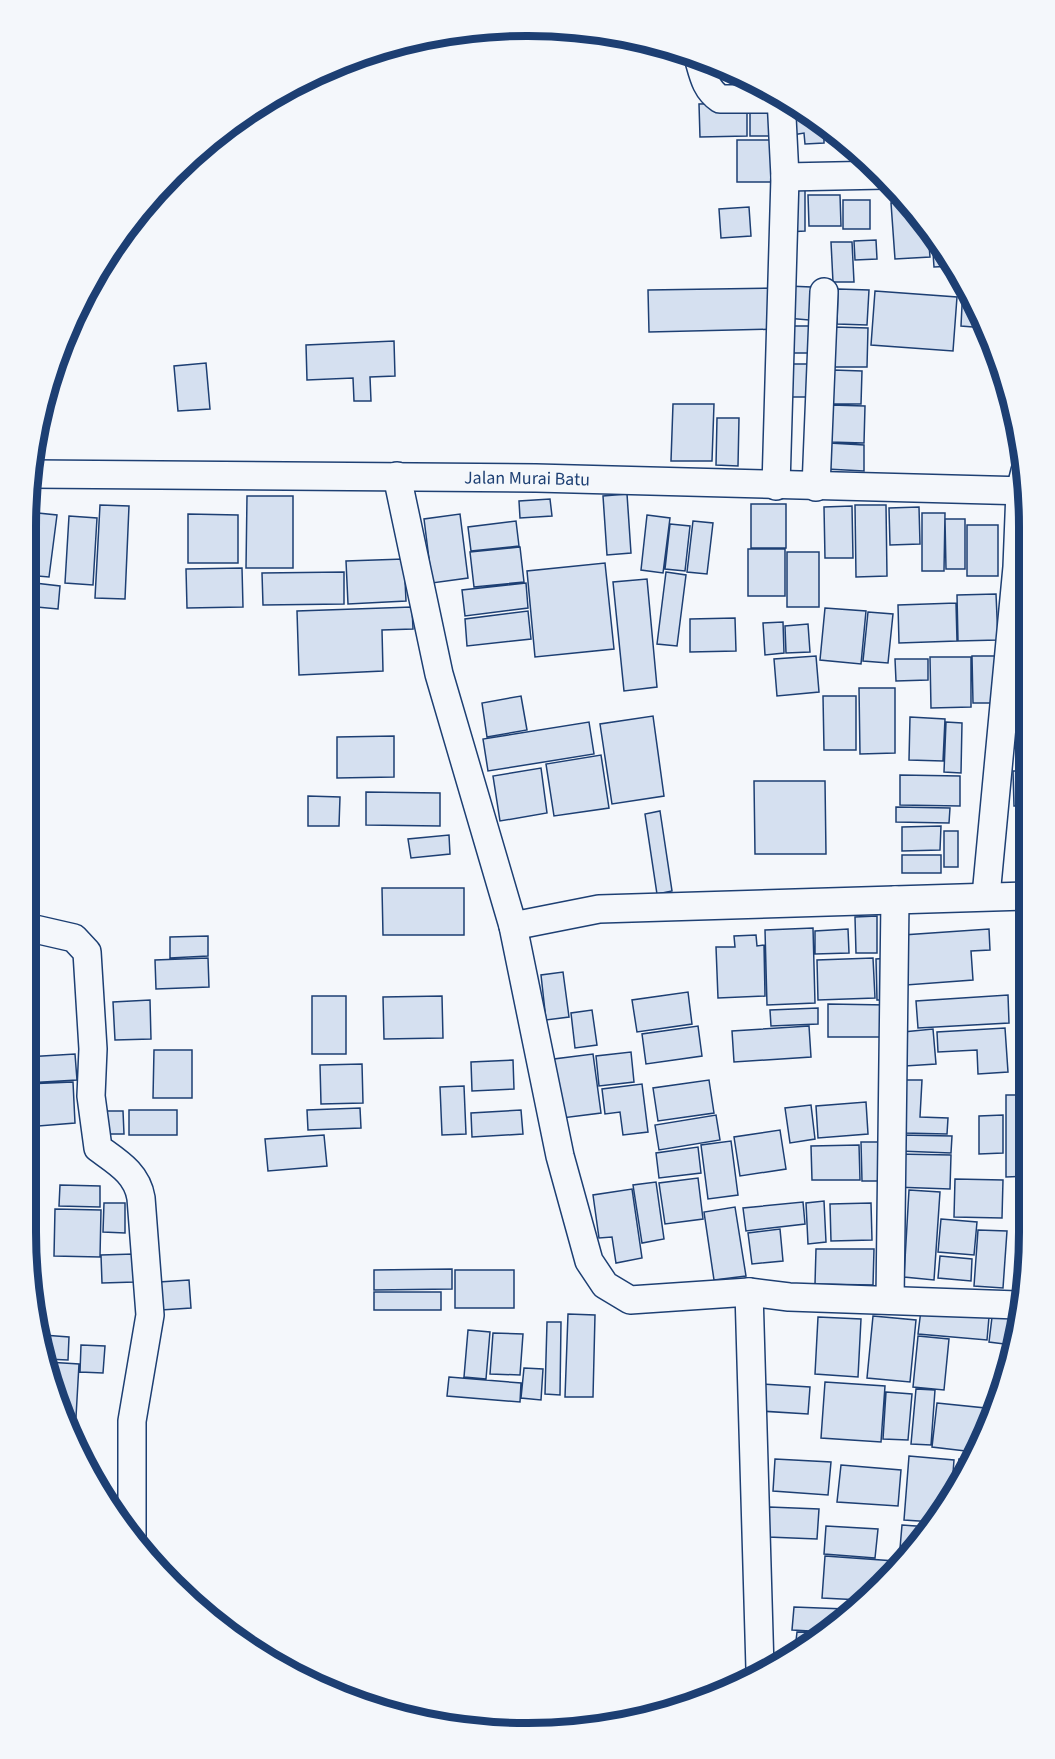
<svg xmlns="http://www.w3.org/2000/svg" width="1055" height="1759" viewBox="0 0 1055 1759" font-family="'Source Sans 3',sans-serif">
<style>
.building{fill:#d5e0f0;stroke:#1d3f73;stroke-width:1.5}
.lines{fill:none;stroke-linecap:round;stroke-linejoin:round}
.street-casing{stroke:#1d3f73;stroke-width:30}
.street{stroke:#f4f7fb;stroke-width:27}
.labels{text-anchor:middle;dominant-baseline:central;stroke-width:4.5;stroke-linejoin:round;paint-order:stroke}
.street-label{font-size:18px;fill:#1d3f73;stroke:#f4f7fb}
.rim{fill:none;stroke:#1d3f73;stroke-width:8}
</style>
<rect width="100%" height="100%" fill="#f4f7fb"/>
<path class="building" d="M731,70L769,90L730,96Z
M747,103V136L700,137L699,104Z
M750,104H774L773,136H750Z
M790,105H796L807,110L833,132H824V143L805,144L804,133L792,135Z
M737,140H777V182H737Z
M805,188V231L787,232L786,189Z
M808,195H840L841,226H809Z
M843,200H870V229H843Z
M891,203H906L928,232L930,257L895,259Z
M749,207L751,236L721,238L719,209Z
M932,238L954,266L934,267Z
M876,240L877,259L855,260L854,241Z
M831,242H852L854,282H833Z
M963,285H966L985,328L961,326Z
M788,286L811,287L809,320L786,318Z
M778,288L779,329L649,332L648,290Z
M838,289L869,290L867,325L837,324Z
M875,291L957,297L953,351L871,345Z
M783,326H812V353H784Z
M834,327L868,328L867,367H834Z
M394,341L395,376L370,377L371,401H354L353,378L307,380L306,345Z
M206,363L210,409L178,411L174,366Z
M783,364H817L816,397H782Z
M833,370L862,371L861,404H832Z
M673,404H714L712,461H671Z
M830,405L865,406L864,443L829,442Z
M717,418H739L738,466L716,465Z
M829,443L864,445V471L827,469Z
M627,494L631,553L607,555L603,496Z
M247,496H293V568H246Z
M550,499L552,516L520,518L519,501Z
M751,504H786V548H751Z
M100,505L129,506L125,599L95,598Z
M855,505H886L887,576L856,577Z
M852,506L853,558H825L824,507Z
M919,507L920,544L890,545L889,508Z
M28,512L57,515L49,577L26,575Z
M922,513H945L944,571H922Z
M188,514L238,515V563H188Z
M460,514L468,578L432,583L424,519Z
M647,515L670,518L663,573L641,570Z
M69,516L97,518L93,585L65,583Z
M945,519H965V569H946Z
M516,521L519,546L471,551L468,527Z
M693,521L713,523L707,574L687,572Z
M670,524L690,526L685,571L665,569Z
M967,525H998V576H967Z
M520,547L524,582L474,587L470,552Z
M748,549H785V596H748Z
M787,552H819V607H787Z
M404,559L406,601L348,604L346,561Z
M605,563L614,649L535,657L527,571Z
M242,568L243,607L187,608L186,569Z
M344,572V604L263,605L262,573Z
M666,572L686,575L677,646L657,644Z
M647,579L657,687L624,691L613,582Z
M26,582L60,586L58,609L26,606Z
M526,583L528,608L465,616L462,590Z
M996,594L998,640L958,641L957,595Z
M956,603L957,641L899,643L898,605Z
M412,607L413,629L382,630L383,671L299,675L297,611Z
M825,608L866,611L861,664L820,660Z
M528,611L531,639L467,646L465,619Z
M868,612L893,614L888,663L863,661Z
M735,618L736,651L690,652V619Z
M783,622L784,653L765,655L763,623Z
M808,624L810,652L786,653L785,626Z
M816,656L819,692L777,696L774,659Z
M972,656H1001V703H973Z
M930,657H971V707L931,708Z
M895,659H928V680L896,681Z
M1024,681H1026V714H1023Z
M859,688H895V753L860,754Z
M521,696L527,730L487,737L482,703Z
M823,696H856V750H824Z
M653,716L664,796L612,804L600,724Z
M910,717L945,719L943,761L909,760Z
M1020,717L1026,718V754H1018Z
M589,722L594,754L488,771L483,739Z
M946,722L962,723L961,773L944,772Z
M394,736V777L337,778V737Z
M601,755L609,808L554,816L546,764Z
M541,768L547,813L500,821L493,776Z
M1013,771H1026L1027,806H1014Z
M900,775L960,776V806L900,805Z
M754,781H825L826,854H755Z
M366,792L440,793V826L366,825Z
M308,796L340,797L339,826H308Z
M896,807L950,808L949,823L896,822Z
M660,811L672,891L657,894L645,814Z
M941,826L940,850L902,851V827Z
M944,831H958V867H944Z
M449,835L450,854L411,858L408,839Z
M902,855H941V873H902Z
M382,888H464V935H383Z
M877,916V953H856L855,917Z
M813,928L815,1003L767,1005L765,930Z
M848,929L849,953L815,954V931Z
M989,929L990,950L971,951L973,980L906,985L903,935Z
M756,935L757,946L764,945L765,996L718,998L716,947H735L734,936Z
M208,936V956L170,958V937Z
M208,958L209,987L156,989L155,960Z
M873,958L875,998L818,1000L817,960Z
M890,958L892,1000H877L876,959Z
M563,972L569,1017L546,1020L541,975Z
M688,992L692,1024L637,1032L632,1000Z
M1008,995L1009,1023L918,1028L916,1001Z
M312,996H346V1054H312Z
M442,996L443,1038L384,1039L383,997Z
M1027,998V1028L1018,1029L1016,999Z
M150,1000L151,1039L115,1040L113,1002Z
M828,1004L887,1005V1037H828Z
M818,1008V1024L771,1026L770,1010Z
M592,1010L597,1045L575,1048L571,1013Z
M698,1026L702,1056L646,1064L642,1034Z
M809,1026L811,1057L734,1062L732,1031Z
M1005,1028L1008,1072L978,1074L977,1050L938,1052L937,1032Z
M933,1029L936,1064L905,1066L903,1032Z
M154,1050H192V1098H153Z
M631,1052L634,1082L599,1086L596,1056Z
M75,1054L77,1080L26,1083V1057Z
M593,1054L601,1113L562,1118L554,1059Z
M513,1060L514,1089L472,1091L471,1062Z
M362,1064L363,1103L321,1104L320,1065Z
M709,1080L714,1113L658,1121L653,1088Z
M905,1080H922L920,1117L948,1118L947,1134L903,1133Z
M73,1082L75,1123L26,1127V1084Z
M642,1084L648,1132L623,1135L620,1112L605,1114L602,1089Z
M464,1086L466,1134L442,1135L440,1087Z
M1006,1095H1028V1176L1006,1177Z
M866,1102L868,1134L818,1138L816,1106Z
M811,1105L815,1139L790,1143L785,1108Z
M360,1108L361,1128L308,1130L307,1110Z
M129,1110H177V1135H129Z
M521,1110L523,1134L472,1137L471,1113Z
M107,1111H123L124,1134H107Z
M716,1115L720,1140L659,1150L655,1125Z
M1003,1115V1153L979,1154V1116Z
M780,1130L786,1169L740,1176L734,1137Z
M324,1135L327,1166L268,1171L265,1139Z
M900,1135L952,1136L951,1153L899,1151Z
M731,1141L738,1195L708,1199L701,1145Z
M861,1142H883L884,1181H862Z
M859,1145L860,1180H812L811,1146Z
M698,1147L701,1173L659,1178L656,1153Z
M896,1154L951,1155L950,1189L894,1187Z
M698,1178L703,1219L665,1224L659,1183Z
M955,1179L1003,1180L1002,1218L954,1217Z
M656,1182L664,1239L642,1243L633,1185Z
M60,1185L100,1186V1207L59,1206Z
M632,1189L642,1258L616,1263L612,1237L599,1238L593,1195Z
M909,1190L940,1192L934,1280L904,1277Z
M824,1201L826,1242L808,1244L806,1203Z
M803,1202L805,1224L746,1231L743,1208Z
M104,1203H125V1233L103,1232Z
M871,1203L872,1240L831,1241L830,1204Z
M735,1207L746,1276L714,1280L704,1212Z
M55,1209L101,1210L100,1257L54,1256Z
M941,1219L977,1222L974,1255L938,1252Z
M780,1229L783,1261L752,1264L748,1233Z
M978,1230L1007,1231L1003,1288L974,1286Z
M816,1249H874L873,1285L815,1284Z
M134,1254L135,1282L102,1283L101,1255Z
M940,1256L972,1259L971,1281L938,1278Z
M452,1269V1289L374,1290V1270Z
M455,1270H514V1308H455Z
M189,1280L191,1308L161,1310L159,1282Z
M374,1292H441V1310H374Z
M993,1309L1019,1312L1012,1345L989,1342Z
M921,1310L989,1317L987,1340L918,1334Z
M568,1314L595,1315L593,1397H565Z
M873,1316L916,1320L910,1382L867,1378Z
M818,1317L861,1319L858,1377L815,1374Z
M547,1322H561L560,1395L545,1394Z
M468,1330L490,1332L486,1379L464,1377Z
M493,1333L523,1334L520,1375L490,1374Z
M43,1335L69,1337L68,1360L46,1359Z
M918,1336L949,1339L944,1390L913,1387Z
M81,1345L105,1346L103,1373L80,1372Z
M47,1362L79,1364L76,1417L65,1416L52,1393Z
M524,1368L543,1369L541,1400L521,1398Z
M449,1377L521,1383L520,1402L447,1396Z
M825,1382L885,1386L881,1442L821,1438Z
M762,1384L810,1387L808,1414L760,1411Z
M916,1389L935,1390L931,1445L911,1444Z
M886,1392L912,1394L908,1440L883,1439Z
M937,1403L995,1409L974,1452L932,1447Z
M909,1456L954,1460L951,1499L945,1511L934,1522L904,1520Z
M775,1459L831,1462L828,1495L773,1491Z
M959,1459L970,1460L962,1476H958Z
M841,1465L901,1470L898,1506L837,1502Z
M769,1507L819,1509L817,1539L768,1537Z
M902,1525L929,1527L899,1560Z
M826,1526L878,1529L875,1558L824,1554Z
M825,1556L895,1561V1563L861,1600L822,1598Z
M794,1607L845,1609L844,1618L829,1632L792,1630Z
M797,1632L827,1633L795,1650Z"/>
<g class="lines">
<g class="street-casing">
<g id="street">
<path d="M698,57C703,74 705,89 720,99H786"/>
<path d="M785,177L885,175"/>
<path id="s1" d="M31,474L536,478L1025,491"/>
<path d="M397,476L439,674L513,926L560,1156L589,1261L605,1285L630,1300L749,1292L789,1297L1020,1305"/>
<path d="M776,486L785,177L781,97"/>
<path d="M816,487L824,292"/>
<path d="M986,896L1017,567L1020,491L1025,471"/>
<path d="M513,926L599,909L1027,896"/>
<path d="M26,927L74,938L87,952L93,1049L91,1096L98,1148C117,1162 137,1173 141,1198L150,1315L132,1421V1540"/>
<path d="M749,1292L760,1669"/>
<path d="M890,1300L895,900"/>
</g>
</g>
<use href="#street" class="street"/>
</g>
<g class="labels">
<g class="street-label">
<text stroke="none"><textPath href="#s1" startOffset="496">Jalan Murai Batu</textPath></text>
</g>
</g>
<path d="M0 0H1055V1759H0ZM527 36H528A491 491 0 0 1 1019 527V1232A491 491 0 0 1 528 1723H527A491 491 0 0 1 36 1232V527A491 491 0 0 1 527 36Z" fill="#f4f7fb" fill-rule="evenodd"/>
<path class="rim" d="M527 36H528A491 491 0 0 1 1019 527V1232A491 491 0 0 1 528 1723H527A491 491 0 0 1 36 1232V527A491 491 0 0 1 527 36Z"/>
</svg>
